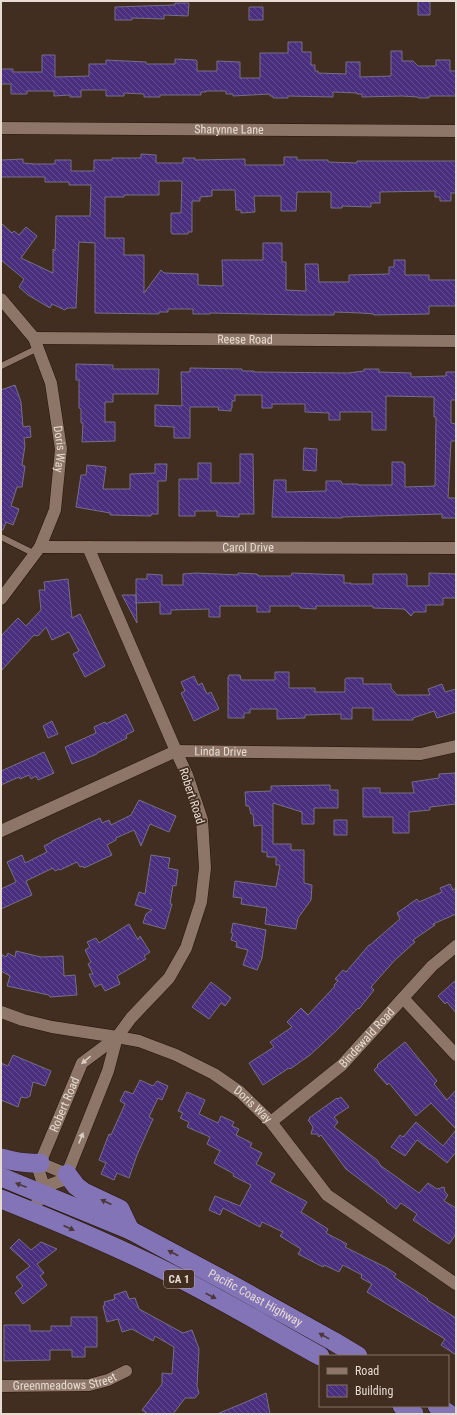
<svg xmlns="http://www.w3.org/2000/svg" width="457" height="1415" viewBox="0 0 457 1415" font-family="'Roboto Condensed',sans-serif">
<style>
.building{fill:url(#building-back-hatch);stroke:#746f86}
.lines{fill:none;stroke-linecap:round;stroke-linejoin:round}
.service-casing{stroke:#271509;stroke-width:7}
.minor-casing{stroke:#271509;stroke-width:13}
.trunk-casing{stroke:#271509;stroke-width:20}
.service{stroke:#8d7667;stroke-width:6}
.minor{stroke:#8d7667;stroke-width:12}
.trunk{stroke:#8274b6;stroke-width:19}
.oneway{fill:#daccc2}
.oneway2{fill:#4b3836}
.labels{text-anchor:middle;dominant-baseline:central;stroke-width:3.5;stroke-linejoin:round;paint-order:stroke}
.shield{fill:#412e20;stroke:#b6a79d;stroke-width:1}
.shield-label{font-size:11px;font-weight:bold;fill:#e8dbd2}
.street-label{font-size:12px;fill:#e8dbd2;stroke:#412e20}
</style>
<defs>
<pattern id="building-back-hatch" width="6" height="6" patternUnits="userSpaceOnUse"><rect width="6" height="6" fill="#4b2f7f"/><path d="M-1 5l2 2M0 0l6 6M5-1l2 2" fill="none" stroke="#654d90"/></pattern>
</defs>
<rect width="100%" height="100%" fill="#412e20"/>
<path class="building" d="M418,1H430V15H418Z
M175,3H189L188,16L164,15V19L132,18V20H115V7L175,5Z
M249,7H263V20H249Z
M288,42H302V52H311V65H315V71H318V73L346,74V62H360V77L391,76V51H402V61H413L418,66H436V60H450V71H456V96H429V98H418V97L402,96L362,97V94H357V93L333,92V97L288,96V98H273V96H270V94L233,96V94H226V91H206V92H201V95H160V97H144V94L124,93V96H106V90H81V97H70V95L54,96V91H27V94H11V84H1V69H13V72H42V55H55V77L89,76V64H106V60L146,62V64H175V59L196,60L197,61V71H217V61L240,62V78H260V53H288Z
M141,154L156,155V163H183V158H195V160L245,159V165H284V157H297V160H328V162L357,163V161H456V193H451V201H440V197H435V191L380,192V203H371V207L342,206V208H331V192H297L296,211H281V196H254L255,212L241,213V210H236L235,190H212V196L200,197V201H192V232H188V234H172L171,232V213H181L182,181H159V195H124V197H105V238H124V255H144V293L161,270L164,273L198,274V285L223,286L222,260H263V243H282V262H286V290L306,291L305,264H318L319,282H349V275L389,274V267H394V260H405V275H429V280H456V306H429V314L374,315V314L361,313L334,312V315H299L210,313V314H193V309H168V312H159V314L95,313V243L79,242L76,308H67L65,310L52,304L50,308L28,295L19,287L24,279L1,260V223L12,233L14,231L19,235L26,227L37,236L21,258L53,273V249L55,251L56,216H90L91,185H69V182H45V177H1V160L23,159V163L34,164H55V160H71V171H94V160H112V158H141Z
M76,364L113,365V369H159L158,394H113V402H105V422H115V441L82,442L83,423H81V409L79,408V380H76Z
M190,368L242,369V371H254V372L348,373L364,371V369H379V372L411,373V377L446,376V372H456V400H451V423L456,424V441H451L448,498H456V518H442V514L342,517V518L272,517L274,480H286V492L326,491V481H341L342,484H358V485H392V462H403V464H405V487L435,486L436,417H434V397L386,396V430H372V412H340V420H329V413L305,412V404H272V408H262V395H235V401H232V408H231V411L218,410L219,407H190V438H174V427L155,426V405L182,406L181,372H190Z
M15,385L21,402L23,427L30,426L31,437L24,438L25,446L22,465L25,466L22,487H17L11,506L19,509L13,525L6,522L3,530H1V390Z
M304,448L317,449L316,471L303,470Z
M240,454H253L254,514H239V517L217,516V511H195V516H179V479H198V463H211V483H240Z
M155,464H167L166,481H158V514H151V516L110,515V513L76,507L81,475H86L87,465L106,467L103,489H130V474L155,473Z
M196,573L238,575V573L257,574L259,576H291L292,573L344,575V583H351V584H373V574H406L407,576V586H429V573L456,574V598H443V605H426V612H414L411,616L404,609L373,608V606H316V609L300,608V606H270V612H257V606H220V617H209V609L171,610V614H160V602L136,603V579H147V574L162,575V585H183V574Z
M68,579L72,618L80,614L105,666L85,677L73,654L79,651L69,632L52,640L46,627L38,636L34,635L1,671V636L18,618L26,626L41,610L39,590H45L44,582Z
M122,595H136L137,623Z
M275,672H289V688H315V692H345V679L347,678H363V684H391V688L397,695H430L428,689L442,684L445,692L456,689V712L437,718L434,711L413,718V720H373V708H352V719H341V714L305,715V718L277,719V709H250V713H244V718H228V677H229V675H240L241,680H275Z
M194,676L198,685L202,683L207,694L211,692L219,709L194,721L181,693L185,691L181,682Z
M126,714L134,731L126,735L127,738L97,753V754L72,764L65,747L96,733L94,727L105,722L106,724Z
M52,721L58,734L48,738L43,726Z
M44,752L54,773L38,780L36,776L31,779L29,775L20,779L19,777L1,785V771Z
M455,773L456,804L430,807V810L409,812V833H393V817H363V788H380V793H414L412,782L439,778V774Z
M330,785V790H338V808H314V824H302V812L273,803V844H291V850H304V883L312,885L311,900L298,918L296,929L265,924L267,908L241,904L242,898L233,897L235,881L276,887L280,865H276V857H267V852H262V825L254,826L253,814H251L249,806H246L245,792L271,791V786Z
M139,800L176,816L169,832L150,824L141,846L134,830L116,838V840L107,845L112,855L84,868L83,866L80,867L77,862L60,870L59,869L55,871L53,868L26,881L32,895L1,909V889L16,882L7,862L22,855L25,863L47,852L44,846L52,842V841L100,818L102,823L109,820L111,825L131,815Z
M334,820H347V835H334Z
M151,855L170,858L168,868L178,870L176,886L173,885L170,904H172L165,929L143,923L146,914L152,910L135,905L139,892L145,894Z
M450,884L453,890L456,888V914L433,924L435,925L413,940L415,942L394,961L371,987L374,990L359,1009L358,1008L336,1031L310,1055L290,1069L289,1068L263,1085L249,1063L274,1047L270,1042L292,1027L287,1022L301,1008L308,1015L335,986L334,985L338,981L335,979L343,970L346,972L369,945H370L400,919L397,913L417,899L419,902L442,892L440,888Z
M233,923L266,930L262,958L257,970L243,965L248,950L236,947L237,942L231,940L233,933H231Z
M129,924L138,940L140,936L150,952L144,956L146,959L117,976L120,984L105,991L101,984L95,987L89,974H93L88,964L91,962L85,950L90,947L87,942L96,938L99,943Z
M16,951L41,957L63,956L64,976L75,975L77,995L50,997L49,995L7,986L10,976L1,971V954L6,957L8,953L15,957Z
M456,980V1013L447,1002L445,1004L438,996Z
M211,982L231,998L225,1006L221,1003L209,1019L192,1007Z
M405,1042L437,1081L434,1084L447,1100L456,1090V1129L431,1103L416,1116L389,1083L387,1085L374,1070L378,1066L377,1065Z
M13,1055L51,1071L45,1086L33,1082L30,1096L26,1098L21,1097L18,1107L1,1100V1063L8,1066Z
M140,1080L153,1086L157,1081L168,1086L162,1100L158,1098L149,1117L153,1119L137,1155L129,1178L117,1173L114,1180L101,1174L106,1163L99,1160L109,1134L111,1135L125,1104L120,1101L125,1091L133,1094Z
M187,1092L205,1100L199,1114L218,1123L221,1116L234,1122L232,1126L239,1129L236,1135L252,1143L250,1147L262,1153L256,1164L275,1174L270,1182L307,1202L301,1212L328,1229L326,1233L347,1244L345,1247L387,1268L396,1274L394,1277L428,1299L427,1300L456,1318V1355L441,1345L445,1339L367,1292L372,1284L361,1278L362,1275L343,1265L339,1272L324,1265L323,1267L298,1254L301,1249L280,1236L283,1232L262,1222L260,1227L223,1208L220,1215L209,1210L215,1196L240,1206L251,1185L233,1176L234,1174L214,1163L220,1151L207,1144L210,1137L187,1127L189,1122L180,1118L183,1113L178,1111Z
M341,1097L349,1107L334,1117L338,1122L334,1127L377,1160L381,1166L419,1193L428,1183L437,1189L444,1187L445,1192L448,1195L444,1201L456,1208V1234L449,1244L413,1220L417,1214L401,1203L396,1209L386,1201L387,1200L346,1169L321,1135L319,1137L317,1134H311L313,1127L308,1120L310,1119L309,1118L337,1098L338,1099Z
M416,1122L443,1146L456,1130V1152L447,1163L430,1149V1150L417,1140L405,1156L391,1147L400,1135L403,1137Z
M19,1239L31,1250L41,1242L57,1249L37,1264L44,1273L40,1276L47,1285L23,1304L15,1293L23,1286L16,1277L30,1266L10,1248Z
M126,1291L129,1299L135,1298L139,1309L183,1333L192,1330L199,1349L197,1386L199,1393L195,1398H185L173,1414H148L142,1410L162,1384V1373L172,1374L174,1347L155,1336L153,1341L132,1329L122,1332L118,1319L107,1322L103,1306L105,1305L104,1302L115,1299L114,1295Z
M71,1317H97V1347H85V1357H72V1350H50V1360L4,1361V1325H30V1331H51V1326H71Z
M266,1393L270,1414H217L246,1402Z"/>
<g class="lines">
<g class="service-casing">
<path id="service" d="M1,366L38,348
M1,537L35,554"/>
</g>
<g class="minor-casing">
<g id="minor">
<path id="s1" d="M1,128L456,131"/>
<path id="s2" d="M1,299L34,338L51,383L61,449L55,510L40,547L1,599"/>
<path id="s3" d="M34,338L456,341"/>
<path id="s4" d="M40,547L456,548"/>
<path id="s5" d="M1,831L176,751L421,754L456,746"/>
<path d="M403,998L456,1055"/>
<path id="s6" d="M1,1012L23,1020L52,1027L117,1037L139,1041L176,1055L214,1074L240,1092L271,1122L327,1195L456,1284"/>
<path id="s7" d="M271,1122L342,1065L432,966L456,946"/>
<path d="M40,1163L67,1174"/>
<path d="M44,1187L63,1180L67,1174L108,1071L117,1037"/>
<path id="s8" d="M33,1212L44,1187L38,1168L82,1063L117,1037L131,1018L169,978L186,948L201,902L205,868L202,820L187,775L176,751L88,547"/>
<path id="s9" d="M1,1386L89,1385L108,1380L126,1371"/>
</g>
</g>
<g class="trunk-casing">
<g id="trunk">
<path d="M1,1158C15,1162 26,1164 40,1163"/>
<path d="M67,1174L76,1186L84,1192L120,1209L130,1230"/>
<path id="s10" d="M1,1177L130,1230L227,1282L333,1341L358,1356"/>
<path d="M1,1199C51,1219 101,1240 149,1263C208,1291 264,1325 320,1356"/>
<path d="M402,1406L414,1414"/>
<path d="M437,1406L449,1414"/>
</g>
</g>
<use href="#service" class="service"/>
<use href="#minor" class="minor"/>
<use href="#trunk" class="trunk"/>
</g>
<defs><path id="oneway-solid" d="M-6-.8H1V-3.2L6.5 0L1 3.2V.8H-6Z"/></defs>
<g class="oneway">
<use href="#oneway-solid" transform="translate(86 1060) rotate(140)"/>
<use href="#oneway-solid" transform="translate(81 1138) rotate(-68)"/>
</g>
<g class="oneway2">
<use href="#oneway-solid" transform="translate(21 1185) rotate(-159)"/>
<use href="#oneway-solid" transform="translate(106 1202) rotate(-155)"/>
<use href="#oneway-solid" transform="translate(69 1228) rotate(24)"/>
<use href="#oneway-solid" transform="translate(173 1253) rotate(-152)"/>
<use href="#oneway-solid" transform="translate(211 1296) rotate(28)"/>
<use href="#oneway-solid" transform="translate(324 1336) rotate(-151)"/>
</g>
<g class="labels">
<rect class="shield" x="164" y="1270" width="30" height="18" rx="3"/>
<g class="shield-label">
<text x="179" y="1279">CA 1</text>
</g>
<g class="street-label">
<text stroke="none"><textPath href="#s1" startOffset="228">Sharynne Lane</textPath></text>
<text stroke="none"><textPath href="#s3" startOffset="211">Reese Road</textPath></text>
<text stroke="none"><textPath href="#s2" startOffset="166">Doris Way</textPath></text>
<text stroke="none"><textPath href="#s4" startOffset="208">Carol Drive</textPath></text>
<text stroke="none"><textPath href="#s5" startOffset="237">Linda Drive</textPath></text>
<text transform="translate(192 796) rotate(72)">Robert Road</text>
<text stroke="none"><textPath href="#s7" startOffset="128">Bindewald Road</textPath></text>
<text stroke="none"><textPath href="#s8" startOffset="116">Robert Road</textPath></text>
<text stroke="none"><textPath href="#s6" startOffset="273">Doris Way</textPath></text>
<text stroke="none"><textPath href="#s10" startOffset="282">Pacific Coast Highway</textPath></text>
<text stroke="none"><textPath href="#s9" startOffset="64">Greenmeadows Street</textPath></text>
</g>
</g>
<rect width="457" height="1415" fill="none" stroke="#e8dbd2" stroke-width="4"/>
<rect x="319" y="1355" width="130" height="52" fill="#412e20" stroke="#847367"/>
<rect x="327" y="1368" width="20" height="6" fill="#8d7667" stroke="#847367"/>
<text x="355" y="1375" font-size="12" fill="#e8dbd2">Road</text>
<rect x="327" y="1385" width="20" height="12" fill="url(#building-back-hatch)" stroke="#847367"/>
<text x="355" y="1395" font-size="12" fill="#e8dbd2">Building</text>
</svg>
